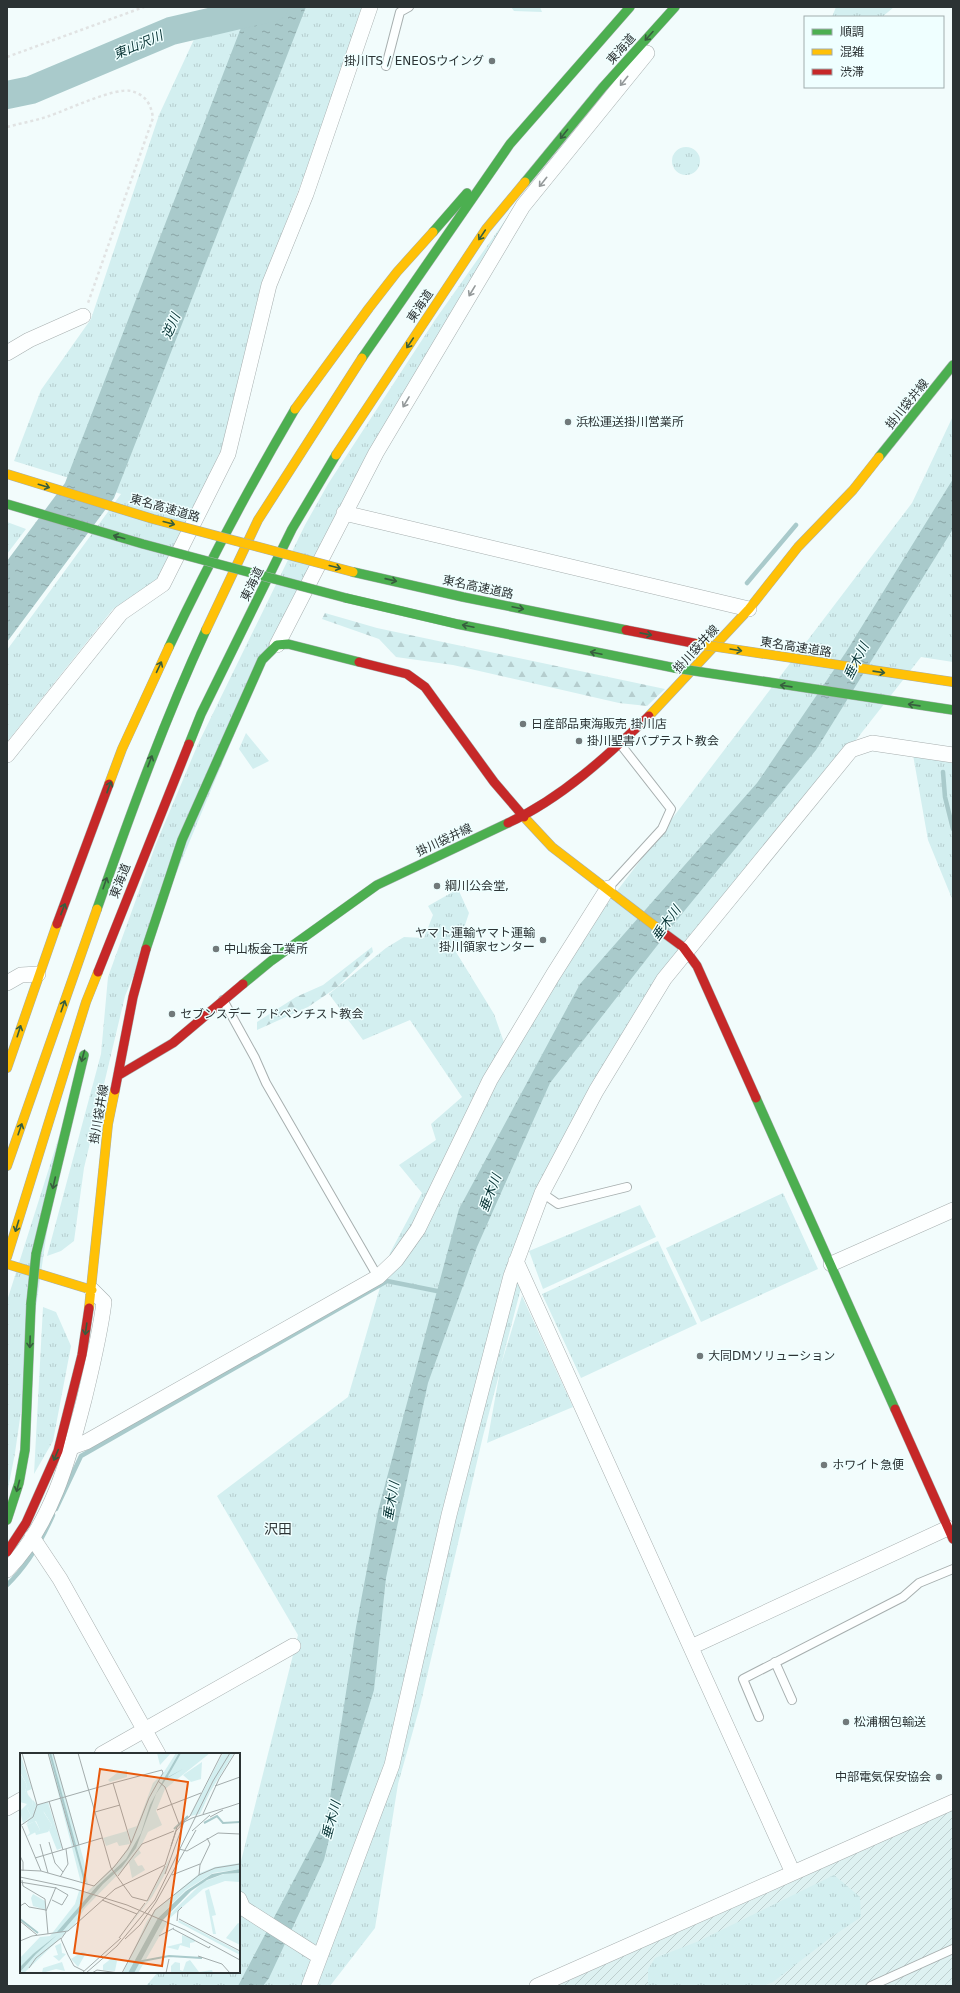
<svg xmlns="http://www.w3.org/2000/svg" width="960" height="1993" viewBox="0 0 960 1993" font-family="'DejaVu Sans','Noto Sans JP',sans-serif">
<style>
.industrial{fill:url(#industrial-furrows)}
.grass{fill:url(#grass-tufts)}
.forest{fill:url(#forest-firs)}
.water{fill:url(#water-ripples)}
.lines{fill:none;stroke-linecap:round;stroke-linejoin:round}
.stream{stroke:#a9cacb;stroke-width:4.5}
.river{stroke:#a9cacb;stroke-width:28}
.lane-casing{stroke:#a7afaf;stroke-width:10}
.street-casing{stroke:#a7afaf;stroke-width:16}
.fast-casing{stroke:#a7afaf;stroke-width:10}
.slow-casing{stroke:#a7afaf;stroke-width:10}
.jam-casing{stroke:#a7afaf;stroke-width:10}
.path{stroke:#e1e3e3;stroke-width:2.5;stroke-dasharray:3 3;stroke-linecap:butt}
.lane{stroke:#fdffff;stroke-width:8}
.street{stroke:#fdffff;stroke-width:15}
.fast{stroke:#4caf50;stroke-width:9}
.slow{stroke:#ffc107;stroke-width:9}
.jam{stroke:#c62828;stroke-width:9}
.fast-bridge-casing{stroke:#a7afaf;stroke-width:10;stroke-linecap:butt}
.slow-bridge-casing{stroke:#a7afaf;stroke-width:10;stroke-linecap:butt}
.fast-bridge{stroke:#4caf50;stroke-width:9}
.slow-bridge{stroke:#ffc107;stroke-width:9}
.oneway{stroke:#375e3e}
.oneway2{stroke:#94999a}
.poi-dot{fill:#71797a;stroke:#efffff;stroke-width:1.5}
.labels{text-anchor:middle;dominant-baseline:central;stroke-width:3;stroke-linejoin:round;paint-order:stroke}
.street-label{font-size:12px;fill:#2c3334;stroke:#efffff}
.poi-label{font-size:12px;fill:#2c3334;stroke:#efffff;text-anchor:start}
.water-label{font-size:13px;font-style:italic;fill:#063233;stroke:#efffff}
.quarter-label{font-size:14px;fill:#2c3334;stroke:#efffff}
.inset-river{fill:none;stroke:#a9cacb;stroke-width:2}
.inset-road{fill:none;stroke:#a3acac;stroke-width:1}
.view{fill:#e8590c;fill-opacity:0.15;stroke:#e8590c;stroke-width:2}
.inset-edge{fill:none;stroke:#2c3334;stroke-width:2}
</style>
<defs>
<pattern id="industrial-furrows" width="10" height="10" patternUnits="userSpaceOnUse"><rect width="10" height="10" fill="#ddf1f1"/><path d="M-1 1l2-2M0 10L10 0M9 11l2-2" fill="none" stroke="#becfcf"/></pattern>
<pattern id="grass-tufts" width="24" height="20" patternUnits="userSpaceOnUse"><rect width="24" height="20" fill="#d3eff0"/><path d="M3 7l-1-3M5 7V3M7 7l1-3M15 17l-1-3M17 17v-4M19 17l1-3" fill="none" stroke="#b5cdce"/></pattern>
<pattern id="forest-firs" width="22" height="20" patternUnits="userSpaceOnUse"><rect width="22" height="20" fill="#d3eff0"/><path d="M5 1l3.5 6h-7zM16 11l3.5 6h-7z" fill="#b5cdce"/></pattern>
<pattern id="water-ripples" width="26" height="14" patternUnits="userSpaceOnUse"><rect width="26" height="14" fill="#a9cacb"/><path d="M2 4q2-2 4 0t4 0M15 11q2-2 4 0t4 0" fill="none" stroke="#8aa5a6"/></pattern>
</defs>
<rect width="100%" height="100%" fill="#f2fcfc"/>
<path class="industrial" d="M953,1805V1986H557Z"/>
<path class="grass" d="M209,7H363L304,176L262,284L228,454H219L196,509L157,582L113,609L7,742V650L121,494L14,461L41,390L91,319L159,115Z
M511,7H540L542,12L514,11Z
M836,7H894L882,17H832Z
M672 161a14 14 0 1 1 28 0a14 14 0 1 1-28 0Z
M511,212L275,637L125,996L84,1168L74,1241L61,1251L47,1256L101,1054L108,977L156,844L198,744L305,525L328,484L435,320Z
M953,416V662L921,657L772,847L630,1036L512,1261L521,1288L501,1365L522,1296L573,1407L487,1443L500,1371L483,1436L420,1706L398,1784L375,1928L330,1986H146L158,1972H239V1869L298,1635L217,1496L348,1397L390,1253L422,1193L399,1165L436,1140L431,1124L462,1097L410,1020L363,1040L329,994L386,948L404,937L424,938L433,915L428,906L458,889L469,913L456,952L494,1014L507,1051L563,962L912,503Z
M7,522L26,529L7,554Z
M246,733L269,761L253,769L239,749Z
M912,749L953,755V901L928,840Z
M62,1127L15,1453L7,1494V1301Z
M783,1193L818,1269L701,1322L666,1248Z
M640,1205L656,1237L543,1289L529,1251Z
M658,1241L697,1324L581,1378L542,1294Z
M43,1307L56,1312L71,1346L53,1441L34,1474Z
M834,1875L860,1897L861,1917L830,1938L773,1982L763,1986H648V1969L655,1958L699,1941Z"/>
<path class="forest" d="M325,613L377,628L665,689L647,706L619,703L453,665L396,657L379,639L322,619Z
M372,947L373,952L336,988L308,1007L257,1030V1022L296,997L323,985Z"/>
<path class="water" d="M249,7H306L114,498L7,642V561L65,483Z
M953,479V529L816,750L681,915L550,1083L477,1247L428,1383L386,1578L374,1690L333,1823L324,1860L269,1978L263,1986H238L327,1817L356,1627L378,1511L459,1209L580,984L757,783L846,652Z"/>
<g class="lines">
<path class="stream" d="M747,583L796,525
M943,772L945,797L953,829
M56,1509L81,1456L387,1281L442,1292
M7,1585C27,1566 42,1540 53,1515"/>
<path class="river" d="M7,95L31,90L171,31L274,7"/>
<g class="lane-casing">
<path id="lane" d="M386,66L400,12L409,7
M608,888L662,829L671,809L621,745
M223,1000L255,1058L266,1083L378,1277
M542,1193L558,1204L627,1187
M775,1662L792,1700
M759,1717L743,1679L903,1597L919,1583L953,1569
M871,1986L953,1949"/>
</g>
<g class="street-casing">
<path id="street" d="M7,353L29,340L83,316
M344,513L749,609
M277,645L376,453L523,206L647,53
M7,755L121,613L163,584L228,454L269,285L306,194L370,7
M7,983L21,975L38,974
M516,1261L793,1873L537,1986
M831,1264L953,1210
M72,1447L86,1442L378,1277L396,1260L418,1229L490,1080L553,975L608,888
M32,1537L60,1579L158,1754
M7,1570C51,1525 69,1459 84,1400C92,1367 100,1335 104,1302L92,1290
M691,1647L948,1528
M102,1754L293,1646
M7,1808L21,1800
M793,1873L953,1802
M239,1899L243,1908L320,1957
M309,1986L392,1765L449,1515L511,1276L542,1193L596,1091L664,979L851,750L872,743L953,755"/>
</g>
<g class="fast-casing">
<path id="fast" d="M525,182L603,87L675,7
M433,232L467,193
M362,358L510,144L630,7
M879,457L953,365
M353,572L463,597L626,630
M346,598L457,624L675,668
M169,647C207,566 250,486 295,409
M189,744L201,714L292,529L336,455
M97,909C130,815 164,721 206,630
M146,949L182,840L262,660L277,645L288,644L359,662
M243,984L271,961L377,885L508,823
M756,1098L895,1409
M36,1254L84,1055
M7,1520L19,1483L25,1450L31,1303"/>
</g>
<g class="slow-casing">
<path id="slow" d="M295,409L369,308L397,272L433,232
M336,455L486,229L525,182
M206,630L258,520L362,358
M649,716L749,609L798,547L853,490L879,457
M109,784L122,749L169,647
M524,817L552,847L664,933
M7,1068L57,924
M7,1166L97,909
M7,1257L86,1002L98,972
M7,1264L92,1290
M89,1308L108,1124L115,1090"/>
</g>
<g class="jam-casing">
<path id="jam" d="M626,630L698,644
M359,662L407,674L425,687L494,782L524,817
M508,823C562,798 607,756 649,716
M57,924L109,784
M664,933L683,947L697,966L756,1098
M98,972L189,744
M119,1075L173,1043L243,984
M115,1090L133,997L146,949
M895,1409L953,1539
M7,1552L26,1523L58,1451L82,1355L89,1308"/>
</g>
<path class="path" d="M7,57L144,7
M7,127C21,123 35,121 49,116C67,110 115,87 131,91C146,95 151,104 153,118L88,303"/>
<use href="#lane" class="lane"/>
<use href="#street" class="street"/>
<use href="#fast" class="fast"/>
<use href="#slow" class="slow"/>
<use href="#jam" class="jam"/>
<g class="fast-bridge-casing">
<path id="fast-bridge" d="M7,504L143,544L346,598
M675,668L953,710
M31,1303L36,1254"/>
</g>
<g class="slow-bridge-casing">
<path id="slow-bridge" d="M7,474L153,519L353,572
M698,644L953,682"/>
</g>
<use href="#fast-bridge" class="fast-bridge"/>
<use href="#slow-bridge" class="slow-bridge"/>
</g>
<defs><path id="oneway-shaft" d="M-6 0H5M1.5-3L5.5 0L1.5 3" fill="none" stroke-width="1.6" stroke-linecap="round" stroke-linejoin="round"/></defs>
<g class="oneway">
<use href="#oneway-shaft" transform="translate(649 36) rotate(132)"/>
<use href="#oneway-shaft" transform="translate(564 134) rotate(129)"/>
<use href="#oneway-shaft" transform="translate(482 235) rotate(124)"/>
<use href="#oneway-shaft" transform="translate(410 343) rotate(124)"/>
<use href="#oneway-shaft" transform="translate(44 486) rotate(17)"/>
<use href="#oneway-shaft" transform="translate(169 523) rotate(15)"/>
<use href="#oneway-shaft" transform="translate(119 537) rotate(-164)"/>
<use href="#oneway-shaft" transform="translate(335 567) rotate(15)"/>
<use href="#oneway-shaft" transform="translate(391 580) rotate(13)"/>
<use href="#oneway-shaft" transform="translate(518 608) rotate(12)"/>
<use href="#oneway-shaft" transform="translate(468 626) rotate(-168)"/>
<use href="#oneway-shaft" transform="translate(646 634) rotate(11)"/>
<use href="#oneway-shaft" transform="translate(736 650) rotate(9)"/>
<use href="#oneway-shaft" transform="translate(596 653) rotate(-168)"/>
<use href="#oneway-shaft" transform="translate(159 667) rotate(-65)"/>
<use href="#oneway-shaft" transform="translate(879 672) rotate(8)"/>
<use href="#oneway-shaft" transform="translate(786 686) rotate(-172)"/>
<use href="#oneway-shaft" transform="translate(914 705) rotate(-172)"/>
<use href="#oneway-shaft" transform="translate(150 761) rotate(-69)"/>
<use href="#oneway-shaft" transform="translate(109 787) rotate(-70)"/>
<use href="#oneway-shaft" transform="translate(105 883) rotate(-71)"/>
<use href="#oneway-shaft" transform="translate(63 909) rotate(-69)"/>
<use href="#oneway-shaft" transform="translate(63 1006) rotate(-71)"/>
<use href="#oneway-shaft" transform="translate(19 1031) rotate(-72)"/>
<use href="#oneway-shaft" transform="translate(83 1056) rotate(105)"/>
<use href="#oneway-shaft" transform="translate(20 1129) rotate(-71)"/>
<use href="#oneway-shaft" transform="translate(54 1183) rotate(103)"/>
<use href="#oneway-shaft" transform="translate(17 1226) rotate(107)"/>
<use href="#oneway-shaft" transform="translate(86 1329) rotate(98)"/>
<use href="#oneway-shaft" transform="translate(30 1342) rotate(92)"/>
<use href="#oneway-shaft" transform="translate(56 1455) rotate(113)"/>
<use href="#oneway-shaft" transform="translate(18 1486) rotate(105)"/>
</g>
<g class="oneway2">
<use href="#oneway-shaft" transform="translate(624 81) rotate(129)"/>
<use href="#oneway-shaft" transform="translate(543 182) rotate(129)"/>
<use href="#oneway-shaft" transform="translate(472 291) rotate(121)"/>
<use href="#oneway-shaft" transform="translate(406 402) rotate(121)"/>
</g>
<g class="poi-dot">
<circle cx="492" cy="61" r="4"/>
<circle cx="568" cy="422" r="4"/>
<circle cx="523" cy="724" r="4"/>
<circle cx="579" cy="741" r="4"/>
<circle cx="437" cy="886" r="4"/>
<circle cx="543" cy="940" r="4"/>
<circle cx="216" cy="949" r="4"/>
<circle cx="172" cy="1014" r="4"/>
<circle cx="700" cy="1356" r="4"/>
<circle cx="824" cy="1465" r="4"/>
<circle cx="846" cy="1722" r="4"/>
<circle cx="939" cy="1777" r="4"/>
</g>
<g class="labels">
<g class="street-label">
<text transform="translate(621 49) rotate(-48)">東海道</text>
<text transform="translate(420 306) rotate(-56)">東海道</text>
<text transform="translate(907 404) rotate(-51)">掛川袋井線</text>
<text transform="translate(165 508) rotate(16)">東名高速道路</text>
<text transform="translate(252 584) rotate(-64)">東海道</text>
<text transform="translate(478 587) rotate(12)">東名高速道路</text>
<text transform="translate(796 647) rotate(9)">東名高速道路</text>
<text transform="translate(696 649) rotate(-47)">掛川袋井線</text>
<text transform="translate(444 840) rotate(-25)">掛川袋井線</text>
<text transform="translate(120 881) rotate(-69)">東海道</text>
<text transform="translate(99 1114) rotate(-80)">掛川袋井線</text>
</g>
<g class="poi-label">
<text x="484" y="61" text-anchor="end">掛川TS / ENEOSウイング</text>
<text x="576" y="422">浜松運送掛川営業所</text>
<text x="531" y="724">日産部品東海販売 掛川店</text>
<text x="587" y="741">掛川聖書バプテスト教会</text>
<text x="445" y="886">綱川公会堂,</text>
<text x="535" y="933" text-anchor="end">ヤマト運輸ヤマト運輸<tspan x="535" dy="14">掛川領家センター</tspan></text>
<text x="224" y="949">中山板金工業所</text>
<text x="180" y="1014">セブンスデー アドベンチスト教会</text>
<text x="708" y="1356">大同DMソリューション</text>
<text x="832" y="1465">ホワイト急便</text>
<text x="854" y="1722">松浦梱包輸送</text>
<text x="931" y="1777" text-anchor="end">中部電気保安協会</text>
</g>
<g class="water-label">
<text transform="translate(138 45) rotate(-23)">東山沢川</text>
<text transform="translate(171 326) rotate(-66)">逆川</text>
<text transform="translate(856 661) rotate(-63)">垂木川</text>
<text transform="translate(666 923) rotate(-54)">垂木川</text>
<text transform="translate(490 1193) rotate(-69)">垂木川</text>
<text transform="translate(391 1501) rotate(-80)">垂木川</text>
<text transform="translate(331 1820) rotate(-75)">垂木川</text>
</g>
<g class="quarter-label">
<text x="278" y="1529">沢田</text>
</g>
</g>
<g transform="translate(20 1753)">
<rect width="220" height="220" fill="#f2fcfc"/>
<path d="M0,0L12,36L7,38L8,43L5,38L7,32L0,19ZM28,0H33L64,108L68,132L61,130ZM137,0H151L140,12ZM156,0H190L145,36L136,58L142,72L128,79L119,97L121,100L114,106L118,113L122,112L125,117L112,125L109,110L65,155L54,172L4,220H0V205L20,184L30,183L55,151L59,138L66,140L98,109L111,90L108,76L117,73L133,30L144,19ZM203,0H214L190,39L180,61L170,63ZM182,9L181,26L171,29L163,22ZM107,17V24L90,29L88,27L97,20ZM13,47L17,52L28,49L42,95L37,97L29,77L32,72L24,59L15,56L16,52L12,65L3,71L11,63L7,55L12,53ZM15,68L20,77L6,84L10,80L7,72ZM107,78L110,91L99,93L97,89L86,93L83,85ZM150,104L145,121L132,144L98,187L127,149ZM220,110V116L193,120L166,137L138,165L147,170L118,220H103L127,168L135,157L180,120L195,114ZM220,120V129L205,128L183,136L150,165L147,164L183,129L204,121ZM189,136L196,162L192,163L196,181H193L186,143L185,138ZM13,141L25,148L26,157L13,153L11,145ZM218,170L220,171V192L206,185ZM162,182L174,186L175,189L170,190V195L160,192L158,197L146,194L162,190ZM41,190L42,200L46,201L39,208L33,203L38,202L35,193ZM62,199L66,200L58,214L51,206ZM92,205L97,208L95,218L83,217V212ZM42,209L45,218L36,216L22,220L23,215Z" fill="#d3eff0"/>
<path d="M0,20L7,32L5,38L13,48L12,54L7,55L11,63L0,73L3,70L0,58L7,51L0,49ZM21,55L32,72L28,79L16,82L15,79L20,77L16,68L6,72L15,56ZM159,167L220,199V202L158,169ZM170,207L179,219L192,217L193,220H151V213L155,209L160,210V217L163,218L166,209Z" fill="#d3eff0"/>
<path d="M163,16L146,26L136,41L116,95L102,114L83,131L42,179H37L77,133L106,106L121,80L130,52L146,22L150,17L148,24ZM220,116V120L203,121L187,127L171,138L143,167L114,220H108L138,165L166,138L192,121ZM37,182L16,201L0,219V214L13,201Z" fill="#a9cacb"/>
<path class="inset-river" d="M30,0L65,129M148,21L160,0M184,70L197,63L203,70L220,69M154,76L168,63M0,166L18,180M117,209L149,203L182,205"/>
<path class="inset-road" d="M2,0L17,52M28,0L54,93M33,0L59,92M58,0L91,115L112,144L127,148L145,113M138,28L145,34L159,71M195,33L220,24M29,48L43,97M208,54L220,50M137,57L181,40M75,59L100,52M183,61L199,26L215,0M190,64L203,57M0,73L13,64L17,52L93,30M2,73L21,118M172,78L190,62M29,89L35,110L43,119M20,91L28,120M151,93L157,74L170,63L202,0M159,96L167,98L198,80L220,81M0,103L3,109V118M15,105L82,85M0,117L21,118L74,133L94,114L108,96L112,88L129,45L143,20L142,17L93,30L111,90M145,121L164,69L172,65L208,54M152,122L180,111M179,122L180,112L190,91L187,85M98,123L122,91L154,78M0,124L52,135L107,152L165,177L220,207M40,124L48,111L46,96M2,127L3,133L25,146L26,158M0,129L36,135L48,142L42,152L32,147M82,147L117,161M0,153L5,150L9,154L26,157M159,166L220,198M0,168L17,182M157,168L158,158L162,154M153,176L189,195L190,193M46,179L41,186L48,202L54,213L64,218M28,181L26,158L36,134M139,183L154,175M99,185L125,150M105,186L120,172L136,149L176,77M0,188L12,183L48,178L95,136L145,112L156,78L165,68M178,203L202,211L210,220M9,215L16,205L41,185M62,220L101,185M66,220L97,193L135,147L193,28L210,0M72,220L77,217L99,220M102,220L135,157L179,122L195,115L220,111M146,220L149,206"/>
<path class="view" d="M80,16L168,29L142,213L54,200Z"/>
<rect width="220" height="220" class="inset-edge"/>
</g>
<rect width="960" height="1993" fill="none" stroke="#2c3334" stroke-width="16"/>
<rect x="804" y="16" width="140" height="72" fill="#efffff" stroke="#a1adae"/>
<rect x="812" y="29" width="20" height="6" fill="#4caf50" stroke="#a1adae"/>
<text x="840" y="36" font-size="12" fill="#2c3334">順調</text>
<rect x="812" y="49" width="20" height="6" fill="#ffc107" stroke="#a1adae"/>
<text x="840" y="56" font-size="12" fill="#2c3334">混雑</text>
<rect x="812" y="69" width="20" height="6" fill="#c62828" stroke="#a1adae"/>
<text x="840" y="76" font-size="12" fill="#2c3334">渋滞</text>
</svg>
